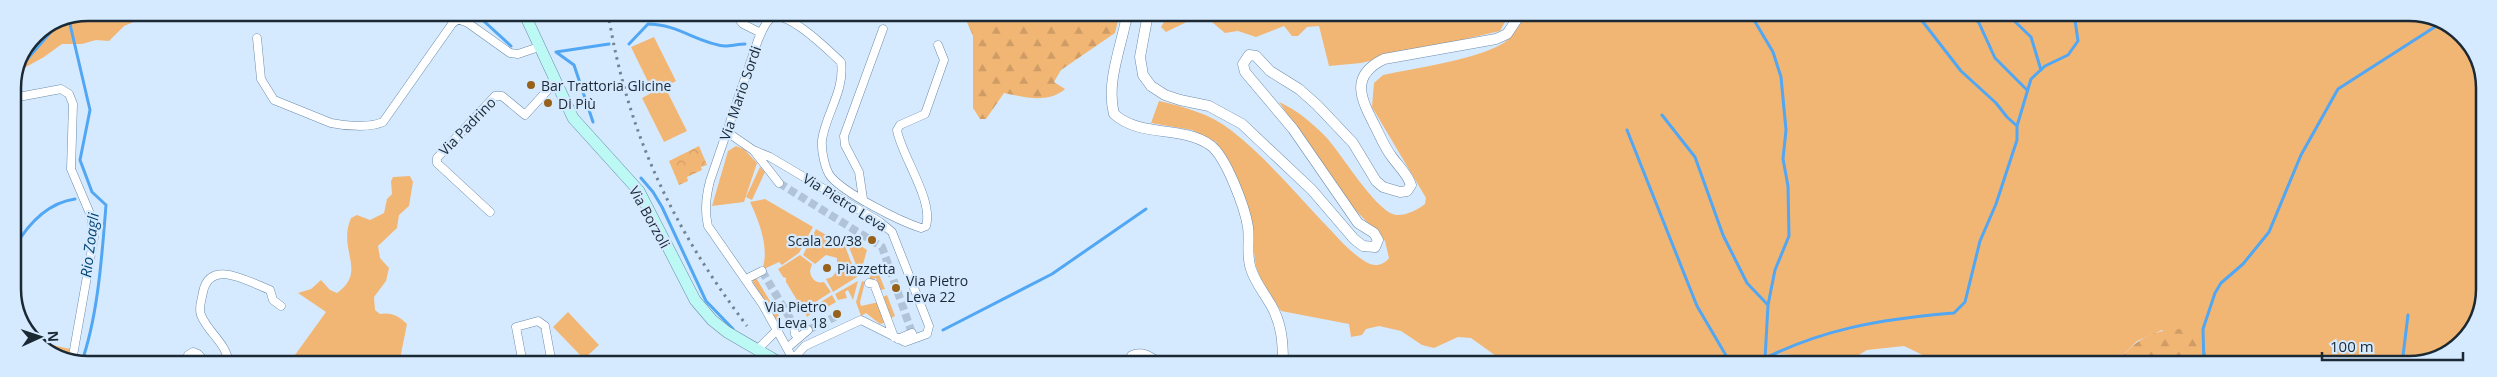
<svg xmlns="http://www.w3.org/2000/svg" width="2497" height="377" viewBox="0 0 2497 377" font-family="'Open Sans',sans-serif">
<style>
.grass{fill:#f2b674}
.forest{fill:url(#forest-firs)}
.park{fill:url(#park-crowns)}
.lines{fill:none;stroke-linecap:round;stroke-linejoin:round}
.stream{stroke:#51a7f3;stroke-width:3}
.minor-tunnel{stroke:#b1c3d7;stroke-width:8;stroke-dasharray:8 4;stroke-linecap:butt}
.minor-casing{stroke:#6c8cab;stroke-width:9}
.tertiary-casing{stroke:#6c8cab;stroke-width:11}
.secondary-casing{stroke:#6c8cab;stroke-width:12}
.minor{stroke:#fff;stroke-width:8}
.tertiary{stroke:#fff;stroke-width:10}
.secondary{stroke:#bcf8f4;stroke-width:11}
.rail{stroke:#728393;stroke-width:3;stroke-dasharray:2.5 5;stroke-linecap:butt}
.poi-dot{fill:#97611a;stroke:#d6eaff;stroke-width:2}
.labels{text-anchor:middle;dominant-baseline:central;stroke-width:4.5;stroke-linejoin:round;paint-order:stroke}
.poi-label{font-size:14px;fill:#1b2935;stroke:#d6eaff;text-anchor:start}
.street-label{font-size:14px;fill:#1b2935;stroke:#d6eaff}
.water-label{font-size:15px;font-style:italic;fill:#004474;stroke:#d6eaff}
.rim{fill:none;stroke:#1b2935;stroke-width:2.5}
</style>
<defs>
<pattern id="forest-firs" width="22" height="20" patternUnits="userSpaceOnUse" patternTransform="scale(1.25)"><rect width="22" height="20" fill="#f2b674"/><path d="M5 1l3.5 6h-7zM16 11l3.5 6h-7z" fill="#cf9c65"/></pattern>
<pattern id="park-crowns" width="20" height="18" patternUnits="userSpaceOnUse" patternTransform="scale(1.25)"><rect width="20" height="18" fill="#f2b674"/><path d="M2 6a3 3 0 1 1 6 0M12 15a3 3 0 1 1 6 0" fill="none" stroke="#cf9c65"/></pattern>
</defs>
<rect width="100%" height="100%" fill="#d6eaff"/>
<path class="grass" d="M88,13H136V21L124,26L109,41L96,40L82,44H62L44,57L26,67L23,64L35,34Z
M1191,13H1510L1500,31L1361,63L1329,66L1319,26L1307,27L1298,36H1292L1284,26L1256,37L1238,31L1225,33L1207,18H1195L1166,32L1161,27L1164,22Z
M1526,13H2418L2459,31L2483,73L2484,298L2459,346L2409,364H2206V358L2162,330L2137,341L2114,364H1973L1969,358L1931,359L1904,346L1867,350L1844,364L1807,356L1779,354L1767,356L1753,364H1684L1671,359L1662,364H1496V356L1471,338L1458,337L1434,348L1422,345L1401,331L1379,326L1366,329L1362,335L1351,337L1349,324L1281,311L1261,280L1256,266L1250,224L1234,171L1216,142L1192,130L1151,123L1159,101C1185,107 1211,114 1232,131C1265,157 1293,190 1321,220C1335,234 1349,252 1366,262C1374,267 1383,266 1389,258L1385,241L1343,197L1279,102C1297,110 1311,122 1325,136C1340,151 1377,214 1397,215C1408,215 1417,210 1425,204L1426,198L1372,107L1374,83L1383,75C1415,68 1473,60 1500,45C1512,39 1520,25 1526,13Z
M654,37L676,81L665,87L687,131L664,142L642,98L653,92L631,47Z
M736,146L744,149L757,163L744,202L712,206L728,151Z
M760,167L765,172L752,200L746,197Z
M410,176L413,182L409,206L399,215L397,228L378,246L380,258L389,268L386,281L374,297L375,310L380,314C391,312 399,316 407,324L399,364H294L295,355L326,312L298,293L311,289L321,280L330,290L337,293C368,271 337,251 351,218L357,215L370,220L384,213L387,199L392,194L391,181L393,177Z
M765,199L813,227L799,253L782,265L779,262L762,270C770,249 759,221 750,202Z
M816,229L845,246L857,277L833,292L826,279L832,277L837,271V258L826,255L815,264L803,255Z
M849,238L867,250L860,275L847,242Z
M800,255L812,264L810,271C811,279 816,284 824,282L831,292L803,310L786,282V278L783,277L778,269Z
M876,267L885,289L881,290L876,278L870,280V269Z
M755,276L782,321L779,324L751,279Z
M858,281L853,300L848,290L845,292L847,298L838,300L835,294Z
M862,281L865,282L860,302L861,306L879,302L887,322L880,324L866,313L861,316L856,302Z
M832,295L836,302L819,312L816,310L807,317L805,312Z
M887,295L895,316L891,318L883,297Z
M568,312L599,345L584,359L553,327Z"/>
<path class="forest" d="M963,13H1120L1115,33L1061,70L1054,82L1065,89C1048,104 1024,97 1004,93L986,119H980L973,108V36Z
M2180,329C2200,334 2208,343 2206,364H2114C2137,341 2146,331 2180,329Z
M35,341L70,349L68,359L38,346Z"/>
<path class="park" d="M699,146L707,165L701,167L702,170L687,177L688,181L679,185L669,161Z"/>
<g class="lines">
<path class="stream" d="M475,13L511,46
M1486,13L1493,18
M1916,13L1961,71L1996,103L2007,117L2017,126
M1971,13L1979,23L1995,58L2027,90
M2006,13L2031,37L2041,70
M1751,15L1773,52L1781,77L1786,130L1783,159L1788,186L1789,236L1775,270L1768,305L1765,359
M69,20L90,110L80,160L92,192L106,205C102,255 98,317 81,364
M629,44L648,24C678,24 699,44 725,46C731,46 739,44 745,44
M556,52L574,65L593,122
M556,52L609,44
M22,65L56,26
M1662,115L1695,157L1723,235L1747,283L1767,304
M1627,130L1697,306L1731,364
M641,178L653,192L662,207L706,301L733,329
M14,248C28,224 47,203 75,199
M943,330L1052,274L1146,209
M1754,364C1819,329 1881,319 1954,313L1965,302L1980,241L1996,204L2017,140V126L2031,79L2045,66L2068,55L2078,41L2074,13
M2204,364L2203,329L2215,293L2221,283L2243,264L2269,232L2301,155L2338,89L2441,23
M2402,364L2408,315"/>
<path class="minor-tunnel" d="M779,183L882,247L912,333
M762,271L794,325V328
M808,330L835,317"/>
<g class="minor-casing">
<path id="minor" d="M447,13L458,19
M734,13L743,24L761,33
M300,15L309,13
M257,38L261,79L274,100L331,123C345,126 370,128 383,122L452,24L458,19L468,23L510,53L518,54L539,47
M13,98L61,89L69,94L73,104L71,169L91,216L94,237L72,361
M727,132L753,150L770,157L880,222L892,232L929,326L927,334L905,342L861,320L805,346L793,359
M754,151L779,183
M863,199L859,172L845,145L844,136L883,29
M490,212L437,163V158L495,96H502L525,115L554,83
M746,279L762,271
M869,283L874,284L894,337
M794,328L795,334L800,337
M898,339L912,333
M787,348L808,330
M757,350L778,329
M187,364L188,355L193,352L198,354L207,364
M229,364C227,343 208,333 201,315C198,308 202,299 203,292C210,258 249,282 270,290L273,300L281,306
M523,364L516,327L538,321L545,326L552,364
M798,364L793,359L763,305L708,226C704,210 706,196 710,181L758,40C761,34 764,24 770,19C786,7 830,52 841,62C845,91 826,113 822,140C821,150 825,170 831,177C846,194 899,221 921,228L926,226C934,200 901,155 897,130L900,125L925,114L944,60L938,45
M1781,364L1789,362L1807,364
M1908,364H1918"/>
</g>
<g class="tertiary-casing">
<path id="tertiary" d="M1128,364L1132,356C1143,351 1151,358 1160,364
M1283,364C1283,343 1282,324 1271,305C1264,293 1255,282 1251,269C1246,255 1250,241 1248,227C1245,208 1226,156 1210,145C1181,125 1141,138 1114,114C1106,84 1120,50 1126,20C1134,13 1138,13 1147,19L1140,57L1143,75L1151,86L1165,95L1180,100L1209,106L1242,124L1312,190L1354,239L1363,246L1375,247L1378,240L1374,233L1358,223L1293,129L1245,72L1243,64L1249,55L1256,56L1270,71L1299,89L1317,105L1353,143L1376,181L1383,187L1400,192L1407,191L1411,185C1407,173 1399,167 1392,157C1385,148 1380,136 1375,126C1361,99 1349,76 1384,59L1496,39L1507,34L1521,13"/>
</g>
<g class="secondary-casing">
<path id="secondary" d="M524,13L573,118L639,191L695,300L712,320L727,332L782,364"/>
</g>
<use href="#minor" class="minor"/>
<use href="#tertiary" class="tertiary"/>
<use href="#secondary" class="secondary"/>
<path class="rail" d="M608,13C628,135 673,228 747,326"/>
</g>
<g class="poi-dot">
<circle cx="531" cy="85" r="5"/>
<circle cx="548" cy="103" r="5"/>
<circle cx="872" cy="240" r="5"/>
<circle cx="827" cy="268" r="5"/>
<circle cx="896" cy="288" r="5"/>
<circle cx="837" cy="314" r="5"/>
</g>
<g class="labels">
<g class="poi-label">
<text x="541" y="85">Bar Trattoria Glicine</text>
<text x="558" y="103">Di Più</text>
<text x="862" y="240" text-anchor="end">Scala 20/38</text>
<text x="837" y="268">Piazzetta</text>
<text x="906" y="280">Via Pietro<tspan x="906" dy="16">Leva 22</tspan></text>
<text x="827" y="306" text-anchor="end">Via Pietro<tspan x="827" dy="16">Leva 18</tspan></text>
</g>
<g class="street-label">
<text transform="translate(740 93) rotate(-71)">Via Mario Sordi</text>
<text transform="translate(467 126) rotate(-46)">Via Padrino</text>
<text transform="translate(845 202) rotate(32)">Via Pietro Leva</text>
<text transform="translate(650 217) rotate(61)">Via Borzoli</text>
</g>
<g class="water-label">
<text transform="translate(89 245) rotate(-83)">Rio Zoagli</text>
</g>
</g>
<path d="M0 0H2497V377H0ZM88 21H2409A67 67 0 0 1 2476 88V289A67 67 0 0 1 2409 356H88A67 67 0 0 1 21 289V88A67 67 0 0 1 88 21Z" fill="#d6eaff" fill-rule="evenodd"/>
<path class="rim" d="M88 21H2409A67 67 0 0 1 2476 88V289A67 67 0 0 1 2409 356H88A67 67 0 0 1 21 289V88A67 67 0 0 1 88 21Z"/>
<g transform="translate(40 337) rotate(87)" stroke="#d6eaff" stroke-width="4" paint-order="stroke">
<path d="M0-4L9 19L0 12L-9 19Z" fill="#1b2935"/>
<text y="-8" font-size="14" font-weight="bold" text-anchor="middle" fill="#1b2935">N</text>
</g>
<path d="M2322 352v8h141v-8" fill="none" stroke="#1b2935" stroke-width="2.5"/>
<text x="2330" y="352" font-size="15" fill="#1b2935" stroke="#d6eaff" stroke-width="4" paint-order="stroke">100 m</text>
</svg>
